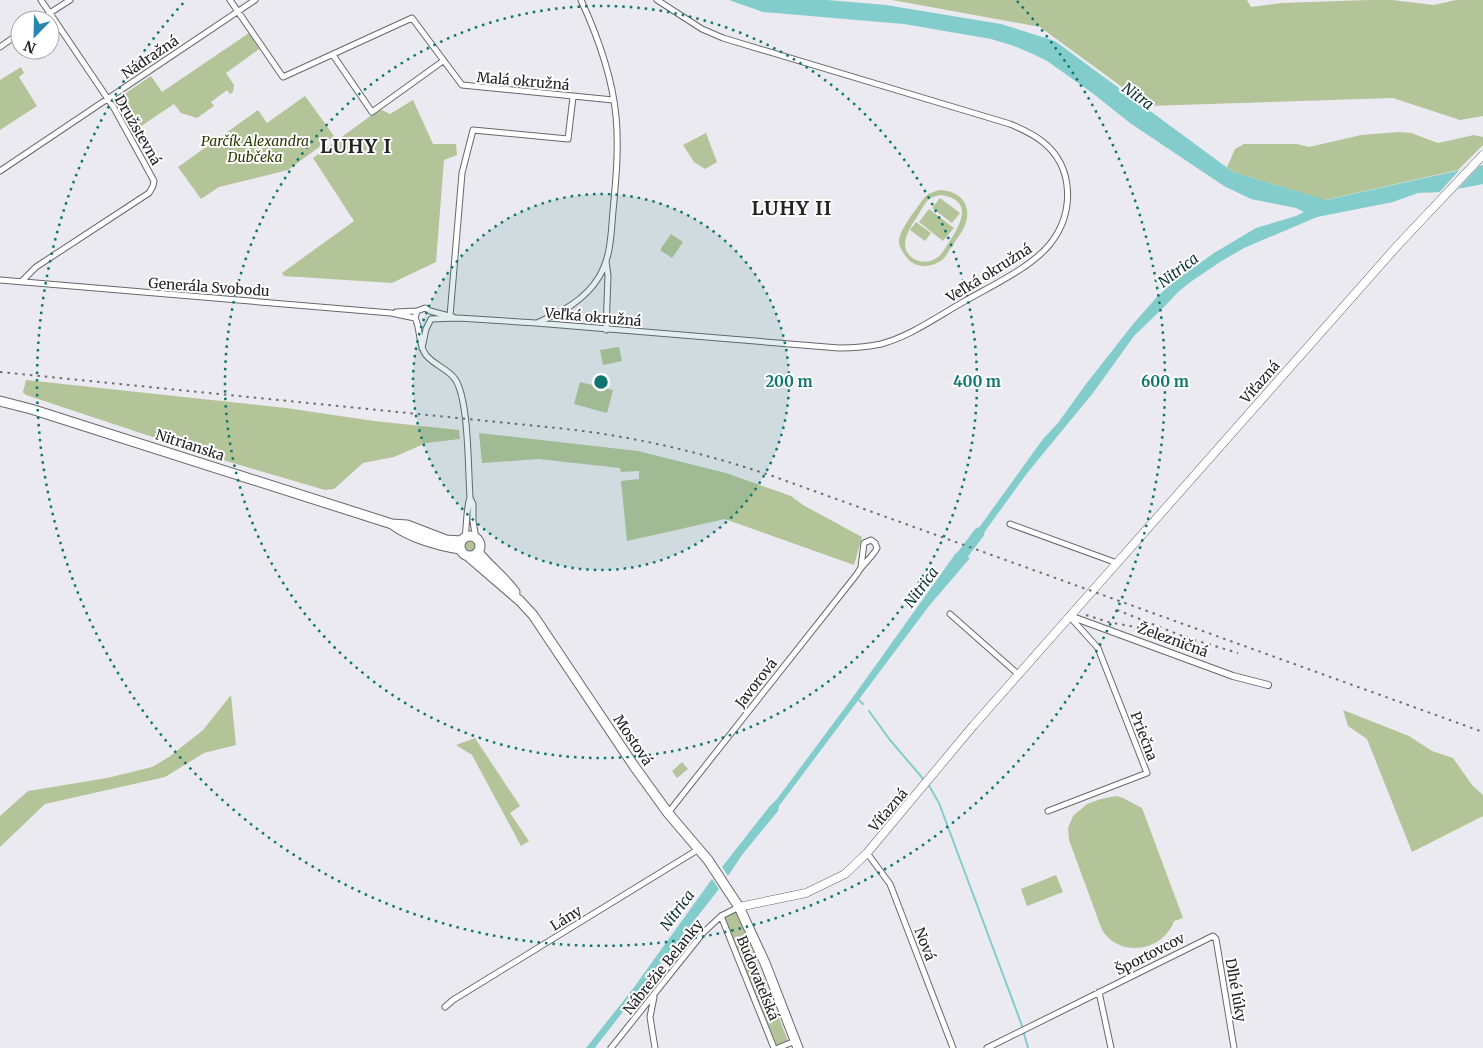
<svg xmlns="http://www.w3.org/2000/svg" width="1483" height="1048" viewBox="0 0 1483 1048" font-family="Merriweather,serif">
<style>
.green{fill:#b4c499;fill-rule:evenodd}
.water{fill:#83cccc}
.pier{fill:#ebeaf1}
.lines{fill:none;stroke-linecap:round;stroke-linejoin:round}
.stream{stroke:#83cccc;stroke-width:2}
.river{stroke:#83cccc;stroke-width:11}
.minor-casing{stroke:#67676d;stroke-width:7}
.tertiary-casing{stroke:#67676d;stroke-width:8}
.secondary-casing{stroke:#67676d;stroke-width:9}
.primary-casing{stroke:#67676d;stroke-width:11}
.minor{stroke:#fff;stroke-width:5}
.tertiary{stroke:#fff;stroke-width:6}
.secondary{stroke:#fff;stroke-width:8}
.primary{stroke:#fff;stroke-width:9}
.rail{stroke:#6e6e72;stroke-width:2;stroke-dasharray:2.5 5;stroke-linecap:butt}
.ring{fill:none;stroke:#0f766e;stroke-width:2.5;stroke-dasharray:2.5 5}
.labels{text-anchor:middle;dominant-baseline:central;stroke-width:4;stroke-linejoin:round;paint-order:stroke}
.street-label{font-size:14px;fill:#232326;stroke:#fff}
.park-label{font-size:14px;font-style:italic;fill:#2a3900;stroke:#fff}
.water-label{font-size:15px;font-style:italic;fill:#0c3132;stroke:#fff}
.district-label{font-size:19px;font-weight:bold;letter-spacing:1px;fill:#232326;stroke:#fff}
.centre{fill:#0f766e;stroke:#fff;stroke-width:2.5}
.ring-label{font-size:15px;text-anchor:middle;font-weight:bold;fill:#0f766e;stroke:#fff;stroke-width:4;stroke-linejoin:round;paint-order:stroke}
</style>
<rect width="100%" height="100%" fill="#ebeaf1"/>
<path class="green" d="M892,0H1247L1251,7L1282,3L1368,0H1392L1434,5L1456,0H1483V116L1460,120L1393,98L1148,106L1040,27Z
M249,33L259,49L226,73L234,85L233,92L230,94L227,90L211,102L214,106L197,118L181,113L174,104L137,129L141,135L136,138L118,105L120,97L151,76L162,92Z
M21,67L24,73L19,77L37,106L0,130V80Z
M305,96L334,136L288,170L219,187L201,199L178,167L258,110L267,123Z
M413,100L433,144H456L457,155L444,160L436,262L392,283L284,276L282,273L354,221L313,158L380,109L390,114Z
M1399,132L1411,133L1438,143L1474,135L1483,137V145L1458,170L1325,200L1233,172L1227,167L1235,149L1244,144H1297L1309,147L1361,135Z
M706,133L717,162L705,169L694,162L683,145Z
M939,190C957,190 972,202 966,222C964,230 957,238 953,245C949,250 946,257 942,260C930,269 912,268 905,255C902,251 899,246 899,241C899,230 917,208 924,198L928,194ZM941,195C974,200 961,224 949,242C946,247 942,254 938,257C932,262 923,263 916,260C896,250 908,230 917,217C920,212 923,206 927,201C931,197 936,196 941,195Z
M940,198L960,213L952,223L932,208Z
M929,209L954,228L943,241L919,222Z
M916,222L931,233L925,241L910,230Z
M671,234L683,242L672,258L660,250Z
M619,347L622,361L603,365L600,350Z
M26,380L286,408L374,421L459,430L460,439L426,443L394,457L363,463L334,489L325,490L216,458L26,395L23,392Z
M580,382L613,390L607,413L574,404Z
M479,433L638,451L726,473L791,496L803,505L862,537L854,565L725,519L627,541L621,481L639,479V471L621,472L620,468L538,459L482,463Z
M463 546a7 7 0 1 1 14 0a7 7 0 1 1-14 0Z
M231,695L236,745L204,753L165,777L45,804L0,847V816L28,791L107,778L152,767L169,757L203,730Z
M1343,710L1409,736L1432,751L1453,758L1472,785L1483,795V816L1412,852L1367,739L1348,726Z
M475,738L520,806L510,813L529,841L521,846L472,755L456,745Z
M682,762L688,769L677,778L672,771Z
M1116,796L1123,798L1142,808L1183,918L1174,921C1163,952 1119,958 1102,930L1069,840L1068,828L1073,816L1087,804L1101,799Z
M1056,875L1063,892L1027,906L1021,889Z
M737,911L788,1041L776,1047L724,917Z"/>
<path class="water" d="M729,0H827L886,5L1001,24L1055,41L1233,172L1326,200L1483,165V184L1441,192L1418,193L1393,202L1317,217L1244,248L1220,262L1189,283L1178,292L1166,305L1134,336L1093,393L1028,472L975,545L968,543L1043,439L1058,423L1086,384L1134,323L1156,298L1172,283L1214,253L1256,228L1296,216L1304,212L1296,208L1251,199L1224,186L1130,123L1091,92L1047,61L1033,54L1014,46L991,39L904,24L763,12Z
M956,553L970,558L929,606L779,806L778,811L742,855L728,876L722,867L769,807L777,799L853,697Z
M712,879L719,889L597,1045L595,1048H586L632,990Z"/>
<path class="pier" d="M1483,162L1455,192L1437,195L1463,166Z"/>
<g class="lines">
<path class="stream" d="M857,698L863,704
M869,711L890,740L925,781
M928,784L939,803L1021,1023L1028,1048"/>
<path class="river" d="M954,566L979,533"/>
<g class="minor-casing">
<path id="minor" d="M230,0L283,77L412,18L462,85L613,100
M39,20L70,0
M0,47L20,33
M333,55L372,112L443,61
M0,171L255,0
M0,280L391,313L415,318
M21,282L36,267L149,193L153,186L154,181L114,108L41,0
M417,311L415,318C421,329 418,345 426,355C434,365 448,369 455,379C469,399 468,470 470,497C466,510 467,524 465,537
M396,312L417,311L425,308L430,311L453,317
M450,316L462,173L473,130L568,139L573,97
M539,322C562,312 585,300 599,277C611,257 611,234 613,211C616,180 619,147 616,116C612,75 598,37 581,0
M606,330L608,276L606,261
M422,348L426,329L431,319L458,318L536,323L839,348C853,348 867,347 881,344C911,336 938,316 965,301C991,286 1032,267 1050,244C1074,214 1075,168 1043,142C1033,134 1022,129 1010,124L723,38L702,29L657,0
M470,498L473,504V522L476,538
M1010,524L1117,563
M950,614L1019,675
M1048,811L1147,773L1098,648L1070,617
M668,813L857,574C862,564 872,558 877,548L875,543L871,540L864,543L861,567
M867,853L890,884L953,1048
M721,916L774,1048
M1099,992L1111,1048
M654,997L650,1017L655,1048
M445,1007L453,1000L699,849
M611,1048L703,933L721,916L739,907
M778,1048L795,1041
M987,1048L1213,936L1216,939L1234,1048"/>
</g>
<g class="tertiary-casing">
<path id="tertiary" d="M1070,616L1233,676L1268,685"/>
</g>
<g class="secondary-casing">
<path id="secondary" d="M739,907L806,893L845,874L867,853L973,726L1117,563L1398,245L1483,155"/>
</g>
<g class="primary-casing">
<path id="primary" d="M0,401L31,409L392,524L407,525L446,540L461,541
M392,524C408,537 439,546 460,549
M460 546a10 10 0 1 1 20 0a10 10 0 1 1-20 0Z
M478,552C490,567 504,577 515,592
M469,557L520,601L533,615L634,766L668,813L708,860L739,907L765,963L798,1048"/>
</g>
<use href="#minor" class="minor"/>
<use href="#tertiary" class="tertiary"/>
<use href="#secondary" class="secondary"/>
<use href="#primary" class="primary"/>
<path class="rail" d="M0,372L566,429C638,437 709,454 778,478L1483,732
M1117,610L1185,637L1238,653
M1086,615L1108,622L1152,630
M1142,632L1178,648"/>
</g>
<circle cx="601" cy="382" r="188" fill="#0f766e" fill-opacity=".12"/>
<g class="ring">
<circle cx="601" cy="382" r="188"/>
<circle cx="601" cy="382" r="376"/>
<path d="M1017 1A564 564 0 1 1 185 1"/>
</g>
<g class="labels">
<g class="street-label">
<text transform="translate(150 57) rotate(-34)">Nádražná</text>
<text transform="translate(523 81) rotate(5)">Malá okružná</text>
<text transform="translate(138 130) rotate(60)">Družstevná</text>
<text transform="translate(989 273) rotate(-32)">Veľká okružná</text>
<text transform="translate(209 287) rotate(4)">Generála Svobodu</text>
<text transform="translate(593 317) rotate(5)">Veľká okružná</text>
<text transform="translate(1260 382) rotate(-49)">Víťazná</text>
<text transform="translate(190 445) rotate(18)">Nitrianska</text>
<text transform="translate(1173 640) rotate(20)">Železničná</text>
<text transform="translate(756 683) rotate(-52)">Javorová</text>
<text transform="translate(1144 736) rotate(69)">Priečna</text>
<text transform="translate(633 740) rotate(56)">Mostová</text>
<text transform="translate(888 810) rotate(-50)">Víťazná</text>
<text transform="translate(566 918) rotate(-32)">Lány</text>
<text transform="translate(925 944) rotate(69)">Nová</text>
<text transform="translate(1150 954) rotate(-27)">Športovcov</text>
<text transform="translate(663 967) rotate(-51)">Nábrežie Belanky</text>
<text transform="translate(758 978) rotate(68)">Budovateľská</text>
<text transform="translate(1236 990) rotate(80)">Dlhé lúky</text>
</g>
<g class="park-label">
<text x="255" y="141">Parčík Alexandra<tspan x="255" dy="16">Dubčeka</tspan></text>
</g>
<g class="water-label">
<text transform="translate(1138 96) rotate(36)">Nitra</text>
<text transform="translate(1178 270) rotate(-37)">Nitrica</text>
<text transform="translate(921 587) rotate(-53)">Nitrica</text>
<text transform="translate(677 910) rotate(-53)">Nitrica</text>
</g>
<g class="district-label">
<text x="356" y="146">LUHY I</text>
<text x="792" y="208">LUHY II</text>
</g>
</g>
<circle cx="601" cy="382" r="8" class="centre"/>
<g class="ring-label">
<text x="789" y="387">200 m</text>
<text x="977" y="387">400 m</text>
<text x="1165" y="387">600 m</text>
</g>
<g transform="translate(35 35) rotate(203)"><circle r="24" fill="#ffffff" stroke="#a7a7a8"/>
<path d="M0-4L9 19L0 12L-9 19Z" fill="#2886b2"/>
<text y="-8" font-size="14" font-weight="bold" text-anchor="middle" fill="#232326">N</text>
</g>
</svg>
